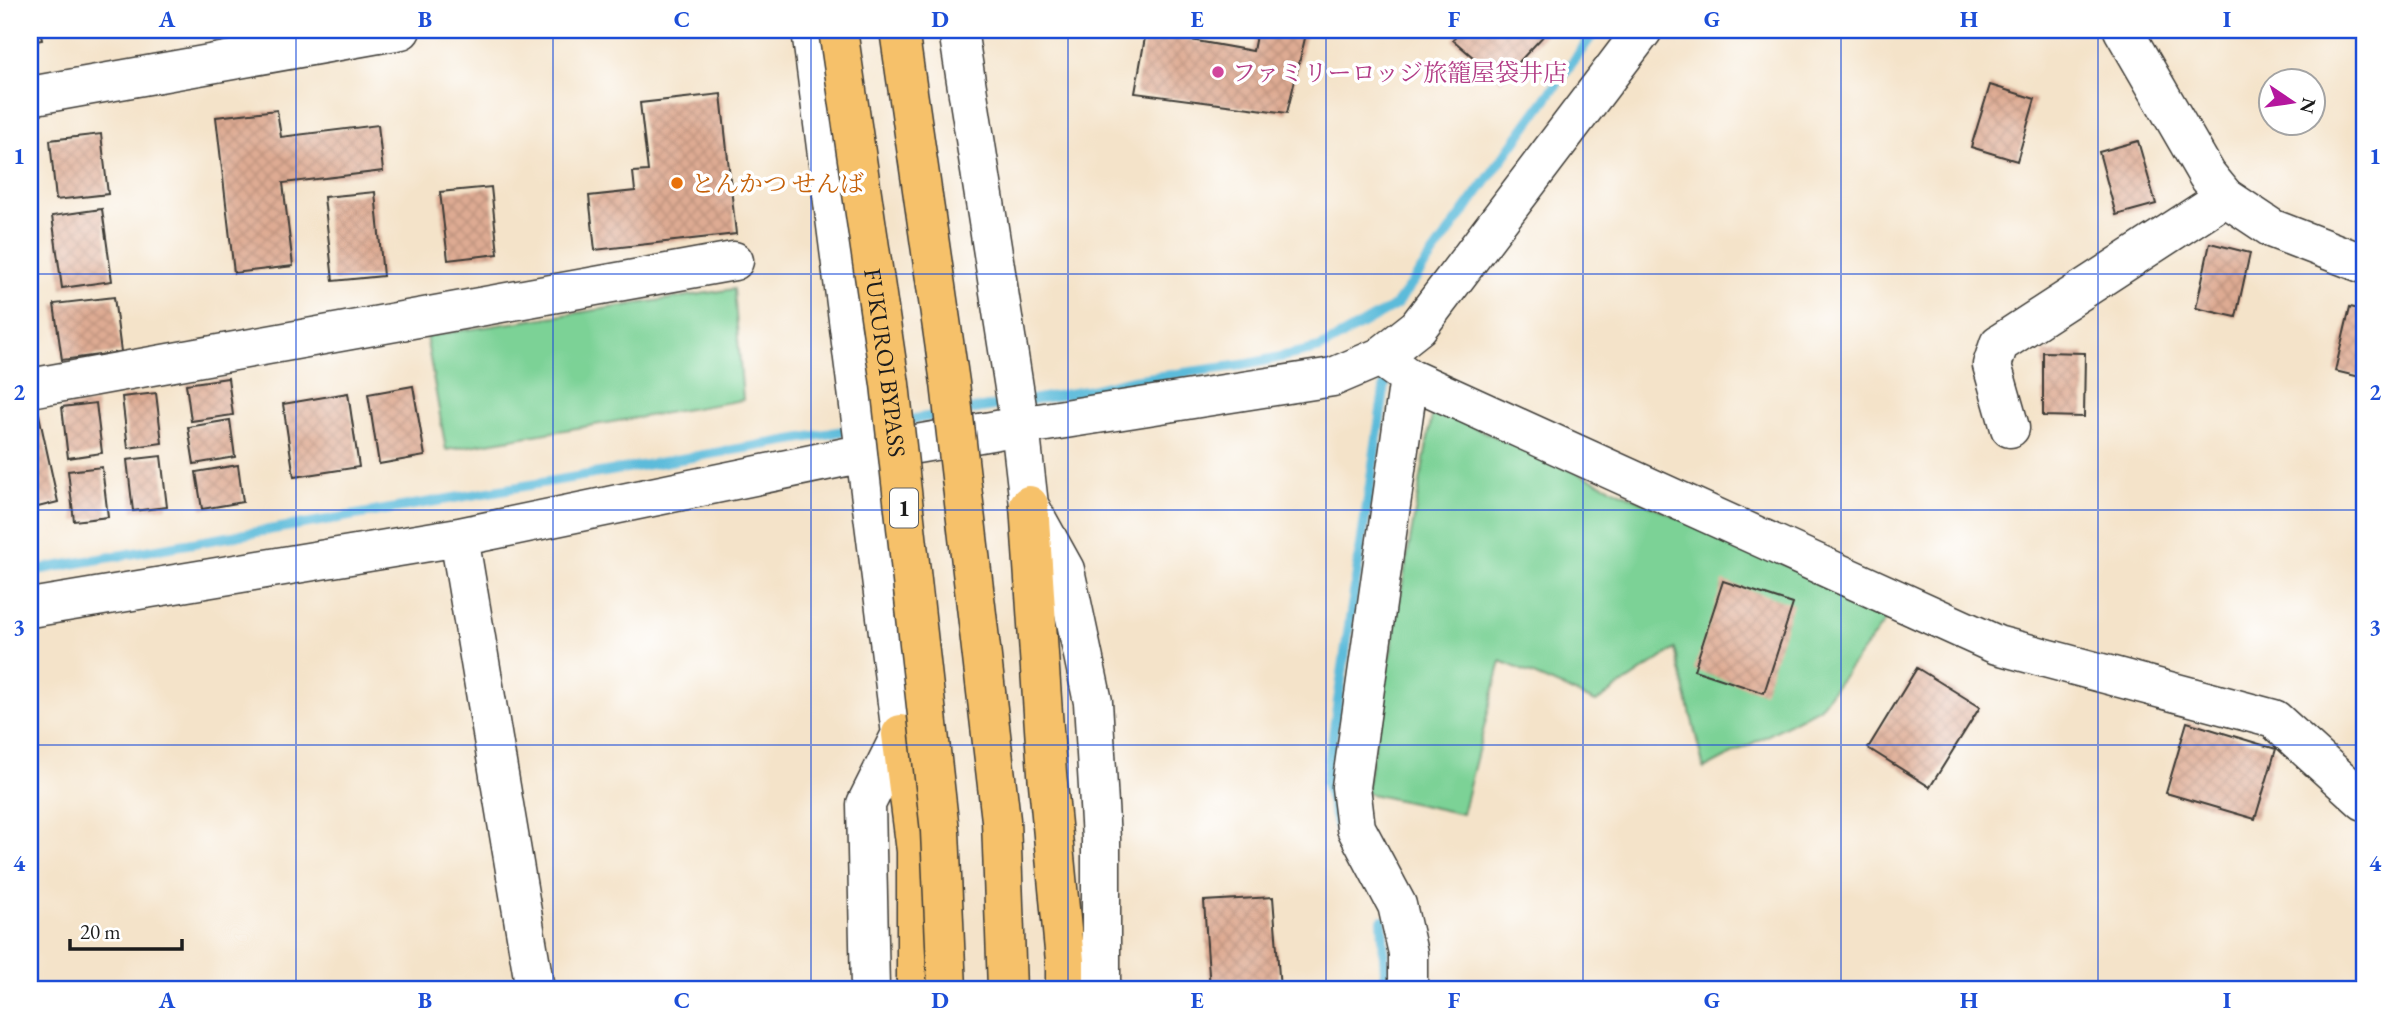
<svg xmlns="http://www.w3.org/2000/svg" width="2394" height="1019" viewBox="0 0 2394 1019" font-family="'EB Garamond','Noto Serif JP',serif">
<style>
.grass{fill:#7cd296;stroke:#4c7759;stroke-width:2}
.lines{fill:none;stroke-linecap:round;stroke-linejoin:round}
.stream{stroke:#5cbbda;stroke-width:10}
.building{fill:url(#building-cross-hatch)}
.minor-casing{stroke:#3c3a36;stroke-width:41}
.tertiary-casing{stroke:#3c3a36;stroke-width:41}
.trunk-casing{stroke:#3c3a36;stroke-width:41}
.minor{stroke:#fff;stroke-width:38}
.tertiary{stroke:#fff;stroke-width:38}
.trunk{stroke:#f6c16b;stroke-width:38}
.trunk-bridge-casing{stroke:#3c3a36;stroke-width:41;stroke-linecap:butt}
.trunk-bridge{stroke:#f6c16b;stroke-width:38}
.grid{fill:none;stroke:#1d4ed8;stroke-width:2;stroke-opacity:0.55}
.hotel-dot{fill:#d1479c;stroke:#fff;stroke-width:2.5}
.food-dot{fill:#e8710a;stroke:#fff;stroke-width:2.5}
.labels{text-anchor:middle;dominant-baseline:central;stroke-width:7;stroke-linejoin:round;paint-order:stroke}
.shield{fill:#fff;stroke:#606060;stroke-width:2}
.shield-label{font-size:23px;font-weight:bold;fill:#1c1c1c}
.hotel-label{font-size:24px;fill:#b23c85;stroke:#fff;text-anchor:start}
.food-label{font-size:24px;fill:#c56008;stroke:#fff;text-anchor:start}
.street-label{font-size:24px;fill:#1c1c1c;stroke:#fff}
.neatline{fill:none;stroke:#1d4ed8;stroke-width:2.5}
.grid-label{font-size:23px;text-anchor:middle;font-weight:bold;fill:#1d4ed8}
</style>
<defs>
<pattern id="building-cross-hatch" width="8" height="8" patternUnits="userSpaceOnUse" patternTransform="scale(1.75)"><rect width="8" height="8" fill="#deab93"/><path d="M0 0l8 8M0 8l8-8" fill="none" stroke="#be937e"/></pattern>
</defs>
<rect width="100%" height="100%" fill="#fff"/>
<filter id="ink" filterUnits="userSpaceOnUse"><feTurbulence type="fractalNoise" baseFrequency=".0143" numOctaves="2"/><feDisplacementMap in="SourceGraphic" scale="14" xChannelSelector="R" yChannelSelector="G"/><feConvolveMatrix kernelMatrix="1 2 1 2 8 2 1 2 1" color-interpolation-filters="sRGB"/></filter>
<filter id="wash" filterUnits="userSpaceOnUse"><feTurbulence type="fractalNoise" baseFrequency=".00686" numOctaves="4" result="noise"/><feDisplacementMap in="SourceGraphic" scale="28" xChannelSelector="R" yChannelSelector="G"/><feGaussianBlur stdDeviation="1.57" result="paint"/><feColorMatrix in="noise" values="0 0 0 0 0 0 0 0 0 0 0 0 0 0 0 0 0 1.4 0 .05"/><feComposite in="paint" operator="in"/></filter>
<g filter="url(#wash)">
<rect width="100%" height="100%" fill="#f4e3c9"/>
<path class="grass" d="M734,289L743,400L446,450L426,336Z
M1433,409L1892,612L1819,708L1704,769L1675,649L1596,702L1501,661L1462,814L1366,793Z"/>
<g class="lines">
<path class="stream" d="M902,421L1086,391L1132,380L1249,364L1320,348L1396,305L1596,30
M30,571L855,429
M1339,831L1326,782L1387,370
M1382,920L1386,989"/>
</g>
<g id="blocks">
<path class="building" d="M30,30H40L42,40L30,42Z
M1257,30H1307L1287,113L1135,93L1146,32L1253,51Z
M1459,30H1549L1501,81L1453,40Z
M1990,85L2035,99L2017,161L1971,147Z
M721,94L736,234L595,250L589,196L635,191L633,172L648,171L640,103Z
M277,110L281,137L378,125L383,171L283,183L293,266L234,273L216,117Z
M101,134L108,194L56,200L50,140Z
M2138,141L2156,204L2116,215L2099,152Z
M491,187L498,254L448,260L440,192Z
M375,192L383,276L333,281L324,197Z
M102,209L112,281L62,288L52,216Z
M2210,243L2250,253L2236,317L2196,308Z
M114,297L121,352L62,360L54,304Z
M2350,307L2364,310V378L2335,371Z
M2043,352L2085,353L2084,417L2043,416Z
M228,378L233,415L191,421L186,384Z
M413,386L425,456L379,464L368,394Z
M156,393L162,443L128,448L122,397Z
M348,393L359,467L294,477L283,404Z
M96,403L102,453L68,458L62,407Z
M39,415L58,502L30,509V418Z
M230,420L235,457L194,464L188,427Z
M161,456L167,507L133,511L127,460Z
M238,465L243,502L202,509L196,472Z
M102,467L108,517L74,521L68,471Z
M1723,581L1793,604L1764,693L1694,670Z
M1917,668L1980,707L1930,787L1868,748Z
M2187,722L2276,749L2255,819L2166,793Z
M1273,897L1280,989H1210L1204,901Z"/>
</g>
</g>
<g filter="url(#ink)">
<use href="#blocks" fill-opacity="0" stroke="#3c3a36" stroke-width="2"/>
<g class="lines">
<g class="minor-casing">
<path id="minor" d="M811,30L901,734L866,804L870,989
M958,30L1020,426L1029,505L1065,570L1093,702L1101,839V989
M1380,357L1409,378L1997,645L2274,719L2364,801
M30,388L734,261
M2010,428L1992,365L1999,344L2225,197
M459,537L535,989
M30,608L459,537L865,453L1020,426L1333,377L1380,357L1418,327L1643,30
M1408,989V953L1397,905L1356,828L1351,787L1409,378"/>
</g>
<g class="tertiary-casing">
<path id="tertiary" d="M2123,30L2207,175L2225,197L2273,229L2364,264
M30,96L401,30"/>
</g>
<g class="trunk-casing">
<path id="trunk" d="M1029,505L1047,773L1065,961V989
M901,734L916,851V989"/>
</g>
<use href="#minor" class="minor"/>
<use href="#tertiary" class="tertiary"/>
<use href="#trunk" class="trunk"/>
<g class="trunk-bridge-casing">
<g id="trunk-bridge">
<path id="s1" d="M838,30L890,384L940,831L947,989"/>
<path d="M899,30L950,383L1001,820L1007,989"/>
</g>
</g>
<use href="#trunk-bridge" class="trunk-bridge"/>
</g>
</g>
<path class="grid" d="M296,30V989M553,30V989M811,30V989M1068,30V989M1326,30V989M1583,30V989M1841,30V989M2098,30V989M30,274H2364M30,510H2364M30,745H2364"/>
<circle class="hotel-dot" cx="1218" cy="72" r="7"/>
<circle class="food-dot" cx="677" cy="183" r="7"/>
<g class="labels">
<rect class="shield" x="890" y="488.5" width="28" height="39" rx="5"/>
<g class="shield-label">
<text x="904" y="508">1</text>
</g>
<g class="hotel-label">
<text x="1232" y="72">ファミリーロッジ旅籠屋袋井店</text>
</g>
<g class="food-label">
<text x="691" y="183">とんかつ せんば</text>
</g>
<g class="street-label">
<text stroke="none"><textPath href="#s1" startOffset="336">FUKUROI BYPASS</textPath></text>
</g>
</g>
<rect width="2394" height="1019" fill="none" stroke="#fff" stroke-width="77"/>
<g transform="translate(2292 102) rotate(103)"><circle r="33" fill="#ffffff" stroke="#a4a4a4" stroke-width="2"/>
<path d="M0-5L12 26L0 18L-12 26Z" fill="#b5179e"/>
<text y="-10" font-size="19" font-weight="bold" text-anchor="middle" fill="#1c1c1c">N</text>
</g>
<path d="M70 939v10h112v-10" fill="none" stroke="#1c1c1c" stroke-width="3.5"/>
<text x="80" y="939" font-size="21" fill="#1c1c1c" stroke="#ffffff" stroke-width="5" paint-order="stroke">20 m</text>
<rect x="38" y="38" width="2318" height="943" class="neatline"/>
<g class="grid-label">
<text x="167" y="27">A</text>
<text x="425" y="27">B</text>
<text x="682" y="27">C</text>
<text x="940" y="27">D</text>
<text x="1197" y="27">E</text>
<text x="1454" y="27">F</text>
<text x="1712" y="27">G</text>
<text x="1969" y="27">H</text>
<text x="2227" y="27">I</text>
<text x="19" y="164">1</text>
<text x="2375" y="164">1</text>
<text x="19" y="400">2</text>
<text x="2375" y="400">2</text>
<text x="19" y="635">3</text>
<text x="2375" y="635">3</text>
<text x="19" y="871">4</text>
<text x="2375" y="871">4</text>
<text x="167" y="1008">A</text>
<text x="425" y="1008">B</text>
<text x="682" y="1008">C</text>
<text x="940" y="1008">D</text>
<text x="1197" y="1008">E</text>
<text x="1454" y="1008">F</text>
<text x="1712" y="1008">G</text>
<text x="1969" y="1008">H</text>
<text x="2227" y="1008">I</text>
</g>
</svg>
